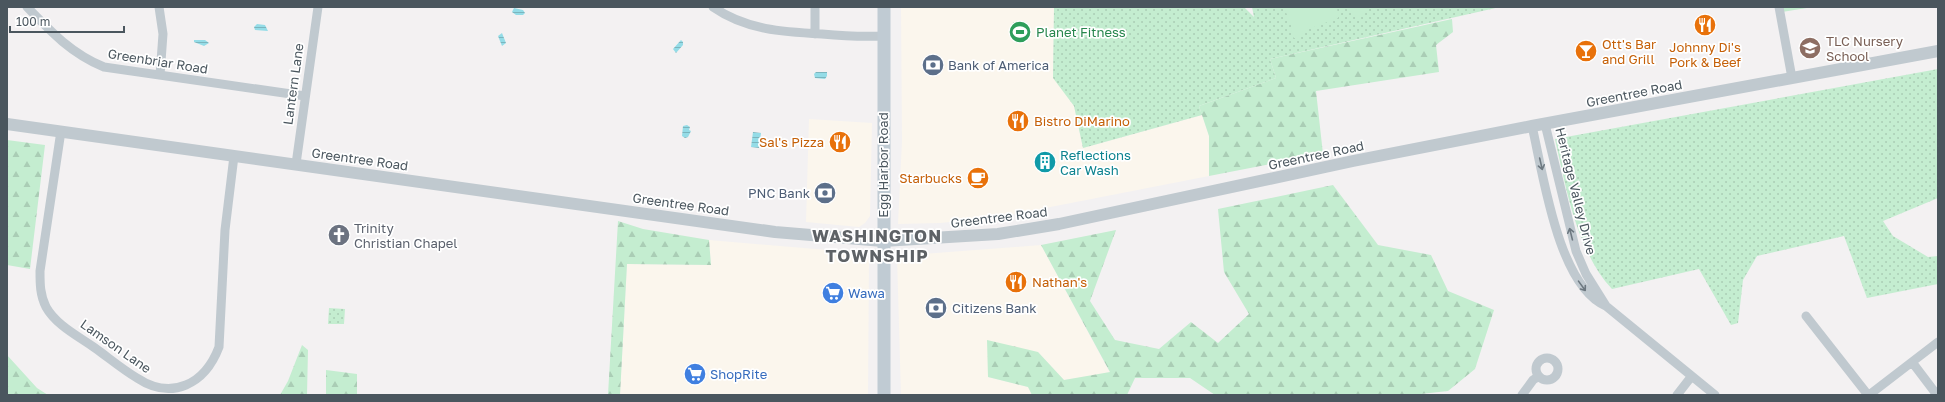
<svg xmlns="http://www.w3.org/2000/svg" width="1945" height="402" viewBox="0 0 1945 402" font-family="'Golos Text',sans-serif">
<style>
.commercial{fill:#fbf6ed}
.grass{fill:url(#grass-dots)}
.forest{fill:url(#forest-firs)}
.pitch{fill:#c4edd0}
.water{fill:url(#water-rules)}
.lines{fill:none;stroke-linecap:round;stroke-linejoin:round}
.minor{stroke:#c0c9cf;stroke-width:9}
.tertiary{stroke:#c0c9cf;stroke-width:12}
.secondary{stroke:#c0cbd3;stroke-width:13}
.oneway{stroke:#6d7880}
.labels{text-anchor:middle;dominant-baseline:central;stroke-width:3.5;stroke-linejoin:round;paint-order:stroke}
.leisure-label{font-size:13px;fill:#27864d;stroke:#fff;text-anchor:start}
.education-label{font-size:13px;fill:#785e54;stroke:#fff;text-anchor:start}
.food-label{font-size:13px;fill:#c56008;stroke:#fff;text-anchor:start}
.street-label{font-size:13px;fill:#4a565e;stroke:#fff}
.service-label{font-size:13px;fill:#4e5e75;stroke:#fff;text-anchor:start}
.culture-label{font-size:13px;fill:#0d838f;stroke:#fff;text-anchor:start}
.worship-label{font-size:13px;fill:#5b616d;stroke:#fff;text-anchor:start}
.shop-label{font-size:13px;fill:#366cbe;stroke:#fff;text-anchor:start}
.district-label{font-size:17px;font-weight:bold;letter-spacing:1px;fill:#5e6266;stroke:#fff}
</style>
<defs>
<pattern id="grass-dots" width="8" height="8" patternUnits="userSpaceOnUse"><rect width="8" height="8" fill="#c4edd0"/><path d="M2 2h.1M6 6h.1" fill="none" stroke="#aacdb5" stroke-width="1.8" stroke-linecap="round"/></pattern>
<pattern id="forest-firs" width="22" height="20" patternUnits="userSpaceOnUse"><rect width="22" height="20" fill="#c4edd0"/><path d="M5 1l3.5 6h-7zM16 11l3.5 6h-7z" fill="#aacdb5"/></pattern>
<pattern id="water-rules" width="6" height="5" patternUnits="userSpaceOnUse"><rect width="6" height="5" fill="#94dce7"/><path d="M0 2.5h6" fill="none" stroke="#7bb5be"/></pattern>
</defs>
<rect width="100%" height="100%" fill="#f3f1f2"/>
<path class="commercial" d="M901,7H1054L1053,77L1074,106L1083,148L1202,115L1209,136V176L1000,217L940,223L898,224L902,141Z
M809,119L872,123L870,216L865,223L859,227L806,222Z
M709,240L863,253L869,259L868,395H620L627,264L711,265Z
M1041,245L1110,373L1064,380L1038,352L988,377L1028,387L1032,395H901L897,256Z"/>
<path class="grass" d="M1054,7H1244L1254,17L1252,7H1500L1270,59L1276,78L1199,106L1202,115L1083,148L1074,106L1053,78Z
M1938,69V198L1883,221L1893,236L1928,257L1938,256V284L1867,298L1844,236L1757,256L1743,280L1738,323L1731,325L1699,269L1612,289C1577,252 1566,188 1555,139Z
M329,308L345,309L344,324H328Z"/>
<path class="forest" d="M1782,7H1813L1782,12Z
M1452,19L1453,32L1436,45L1439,72L1316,91L1323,154L1209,176V136L1199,106L1276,78L1270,59Z
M7,140L45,145L30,269L7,265Z
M1333,185L1378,245L1431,255L1448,291L1494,310L1475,369L1448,391L1412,395H1215L1190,378H1135L1127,395H1032L1028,387L988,377L987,340L1038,352L1064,380L1110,372L1041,245L1116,230L1090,301L1115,340L1159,349L1191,322L1218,343L1249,314L1224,272L1218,209Z
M618,221L643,229L709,240L711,265L627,264L620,395H608Z
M302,345L308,350L307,395H280L288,381Z
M7,355L37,388L48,395H7Z
M326,370L357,374V395H326Z"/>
<path class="pitch" d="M1284,7H1337L1338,18L1301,32L1298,38H1294L1291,34L1292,28Z
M1345,7H1368L1356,18Z"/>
<path class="water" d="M514,8L523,10L525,13L523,15H516L512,12Z
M257,24L265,25L268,31L255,30L254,27Z
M502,33L506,43L502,46L498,36Z
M194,40H205L209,43L204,46L194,42Z
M681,40L683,42V45L676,53L673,49Z
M816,72H827V76L825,79L815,78L814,74Z
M687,125L690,127L689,130L691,131L688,137L685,138L682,136L683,126Z
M753,132L761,133L759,148L751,147Z"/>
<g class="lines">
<path class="minor" d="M27,7C51,32 72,54 104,67L305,96
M159,7L163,34L160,75
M713,7C746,30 783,32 822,34C843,36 863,37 884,36
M1779,7L1792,78
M815,34V7
M1545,124L1576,251L1586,274L1606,306L1715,395
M1532,126C1543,173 1558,286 1606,306
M61,131L40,271C40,284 40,295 46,307C56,325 78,336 95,348C109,358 122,369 137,378C172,401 205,384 219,347L225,230L234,156
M296,164L318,7
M1806,316L1868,395
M1536 369a11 11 0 1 1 22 0a11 11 0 1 1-22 0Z
M1912,362L1937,395
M1522,395L1533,380L1539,376
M1677,395L1691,377
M1869,395L1938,342"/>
<path class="tertiary" d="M7,124L775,232L883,241L998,234L1059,224L1353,161L1532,126L1938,51"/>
<path class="secondary" d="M884,395V7"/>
</g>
<defs><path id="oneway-shaft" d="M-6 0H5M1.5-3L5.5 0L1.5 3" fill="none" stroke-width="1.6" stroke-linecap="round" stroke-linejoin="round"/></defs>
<g class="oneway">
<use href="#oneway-shaft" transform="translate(1541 164) rotate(77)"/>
<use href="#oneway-shaft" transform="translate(1571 234) rotate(-104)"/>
<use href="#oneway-shaft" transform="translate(1582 286) rotate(54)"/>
</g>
<defs>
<g id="restaurant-disc" transform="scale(1.15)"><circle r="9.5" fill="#e8710a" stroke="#fff"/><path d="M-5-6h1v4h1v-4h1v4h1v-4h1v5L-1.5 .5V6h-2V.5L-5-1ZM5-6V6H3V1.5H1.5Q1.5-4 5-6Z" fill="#fff"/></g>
<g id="stadium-disc" transform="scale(1.15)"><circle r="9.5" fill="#2e9e5b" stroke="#fff"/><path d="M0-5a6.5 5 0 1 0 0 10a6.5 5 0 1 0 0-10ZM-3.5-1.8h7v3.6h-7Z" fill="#fff"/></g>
<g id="school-disc" transform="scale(1.15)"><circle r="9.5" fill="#8d6e63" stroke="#fff"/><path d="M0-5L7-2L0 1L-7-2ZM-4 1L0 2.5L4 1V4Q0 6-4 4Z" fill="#fff"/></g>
<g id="bar-disc" transform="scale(1.15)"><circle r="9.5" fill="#e8710a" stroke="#fff"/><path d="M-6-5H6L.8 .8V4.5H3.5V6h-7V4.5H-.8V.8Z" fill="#fff"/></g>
<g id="bank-disc" transform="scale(1.15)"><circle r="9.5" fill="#5c6f8a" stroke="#fff"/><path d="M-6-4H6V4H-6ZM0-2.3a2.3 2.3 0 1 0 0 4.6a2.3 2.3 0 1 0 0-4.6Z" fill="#fff"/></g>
<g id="building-disc" transform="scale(1.15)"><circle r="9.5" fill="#0f9aa8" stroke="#fff"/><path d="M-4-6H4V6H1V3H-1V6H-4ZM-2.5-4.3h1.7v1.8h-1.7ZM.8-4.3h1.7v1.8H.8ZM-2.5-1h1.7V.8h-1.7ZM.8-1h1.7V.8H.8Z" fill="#fff"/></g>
<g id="cafe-disc" transform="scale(1.15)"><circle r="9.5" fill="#e8710a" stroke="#fff"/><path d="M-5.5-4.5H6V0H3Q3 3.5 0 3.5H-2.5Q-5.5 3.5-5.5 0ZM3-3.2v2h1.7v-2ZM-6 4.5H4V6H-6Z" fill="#fff"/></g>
<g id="church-disc" transform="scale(1.15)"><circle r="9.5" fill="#6b7280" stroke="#fff"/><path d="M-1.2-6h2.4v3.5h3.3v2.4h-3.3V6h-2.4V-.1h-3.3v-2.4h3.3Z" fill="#fff"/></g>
<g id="supermarket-disc" transform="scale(1.15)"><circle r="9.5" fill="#3f7fe0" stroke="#fff"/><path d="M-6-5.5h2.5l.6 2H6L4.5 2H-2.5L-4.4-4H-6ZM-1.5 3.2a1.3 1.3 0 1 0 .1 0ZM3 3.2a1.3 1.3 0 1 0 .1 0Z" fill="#fff"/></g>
</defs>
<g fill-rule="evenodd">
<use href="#restaurant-disc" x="1705" y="25"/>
<use href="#stadium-disc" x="1020" y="32"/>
<use href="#school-disc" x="1810" y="48"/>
<use href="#bar-disc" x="1586" y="51"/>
<use href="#bank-disc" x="933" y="65"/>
<use href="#restaurant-disc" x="1018" y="121"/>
<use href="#restaurant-disc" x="840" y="142"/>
<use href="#building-disc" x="1045" y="162"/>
<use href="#cafe-disc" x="978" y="178"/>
<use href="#bank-disc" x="825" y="193"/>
<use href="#church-disc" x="339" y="235"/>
<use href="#restaurant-disc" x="1016" y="282"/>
<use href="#supermarket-disc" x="833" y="293"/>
<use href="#bank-disc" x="936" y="308"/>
<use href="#supermarket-disc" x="695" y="374"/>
</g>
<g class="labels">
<g class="leisure-label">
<text x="1036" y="32">Planet Fitness</text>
</g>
<g class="education-label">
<text x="1826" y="41">TLC Nursery<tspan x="1826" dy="15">School</tspan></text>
</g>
<g class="food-label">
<text x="1602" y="44">Ott's Bar<tspan x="1602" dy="15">and Grill</tspan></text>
<text x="1705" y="47" text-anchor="middle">Johnny Di's<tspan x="1705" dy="15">Pork &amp; Beef</tspan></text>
<text x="1034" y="121">Bistro DiMarino</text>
<text x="824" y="142" text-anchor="end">Sal's Pizza</text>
<text x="962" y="178" text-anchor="end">Starbucks</text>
<text x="1032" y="282">Nathan's</text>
</g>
<g class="street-label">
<text transform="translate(158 61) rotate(9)">Greenbriar Road</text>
<text transform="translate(293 84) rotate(-82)">Lantern Lane</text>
<text transform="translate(1634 93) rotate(-11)">Greentree Road</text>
<text transform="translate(1316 155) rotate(-12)">Greentree Road</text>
<text transform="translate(360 159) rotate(8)">Greentree Road</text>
<text transform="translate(883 165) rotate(-90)">Egg Harbor Road</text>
<text transform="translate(1576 191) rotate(76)">Heritage Valley Drive</text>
<text transform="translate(681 204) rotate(8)">Greentree Road</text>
<text transform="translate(999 217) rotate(-7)">Greentree Road</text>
<text transform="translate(116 346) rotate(35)">Lamson Lane</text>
</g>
<g class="service-label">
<text x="948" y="65">Bank of America</text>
<text x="810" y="193" text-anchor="end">PNC Bank</text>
<text x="952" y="308">Citizens Bank</text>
</g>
<g class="culture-label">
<text x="1060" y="155">Reflections<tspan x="1060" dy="15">Car Wash</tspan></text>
</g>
<g class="worship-label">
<text x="354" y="228">Trinity<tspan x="354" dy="15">Christian Chapel</tspan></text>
</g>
<g class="shop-label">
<text x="848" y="293">Wawa</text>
<text x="710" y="374">ShopRite</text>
</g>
<g class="district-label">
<text x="877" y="235">WASHINGTON<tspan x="877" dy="20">TOWNSHIP</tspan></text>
</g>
</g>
<rect width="1945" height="402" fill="none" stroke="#4a565e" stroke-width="16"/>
<path d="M10 26v6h114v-6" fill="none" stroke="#4a565e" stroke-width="2"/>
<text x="16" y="26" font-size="12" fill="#4a565e" stroke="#ffffff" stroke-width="3" paint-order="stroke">100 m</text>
</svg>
